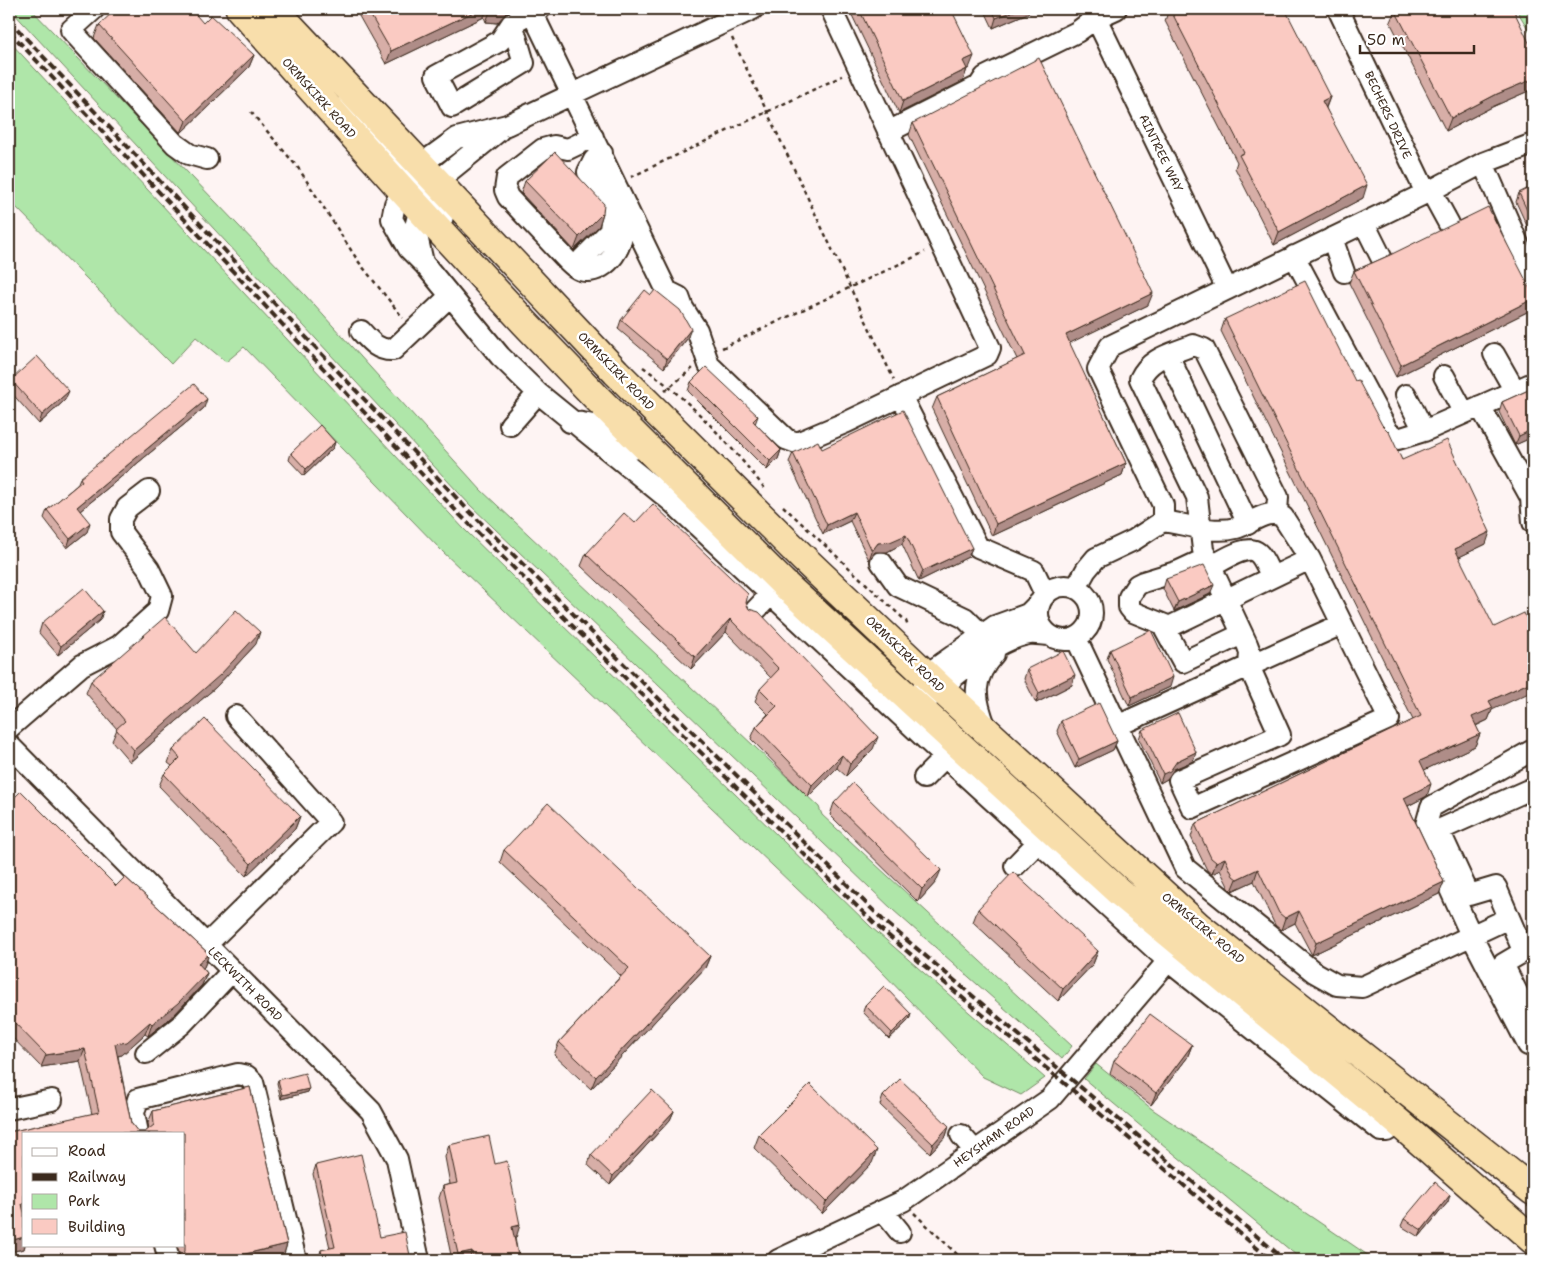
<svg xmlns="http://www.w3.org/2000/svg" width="1542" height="1269" viewBox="0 0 1542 1269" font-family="'Shantell Sans',sans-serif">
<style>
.green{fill:#afe6a9;stroke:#758864}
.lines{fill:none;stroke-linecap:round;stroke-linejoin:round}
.minor-casing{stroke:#3b2a1e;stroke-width:24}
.highway-casing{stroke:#3b2a1e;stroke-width:31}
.path{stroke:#3b2a1e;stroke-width:2.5;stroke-dasharray:4 4;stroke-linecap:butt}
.minor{stroke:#fff;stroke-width:20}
.highway{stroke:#f8deab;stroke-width:28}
.rail{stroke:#3b2a1e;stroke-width:4;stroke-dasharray:8 4;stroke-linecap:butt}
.wall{fill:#d7aea7;stroke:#3b2a1e}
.shaded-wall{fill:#af8d88;stroke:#3b2a1e}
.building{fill:#facac2;stroke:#3b2a1e}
.labels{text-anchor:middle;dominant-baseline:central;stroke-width:5;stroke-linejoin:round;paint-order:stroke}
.street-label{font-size:12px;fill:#3b2a1e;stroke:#fff}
</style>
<rect width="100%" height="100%" fill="#fef4f3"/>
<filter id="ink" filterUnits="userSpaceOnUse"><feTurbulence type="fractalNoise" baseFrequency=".02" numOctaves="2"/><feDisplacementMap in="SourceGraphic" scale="10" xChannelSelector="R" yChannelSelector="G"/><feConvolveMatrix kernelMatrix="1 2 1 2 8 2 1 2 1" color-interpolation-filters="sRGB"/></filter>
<g filter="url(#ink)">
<path class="green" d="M10,9H31L305,295L481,490L819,807L822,815L1072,1046L1062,1059L893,910L470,505Z
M1516,9H1533V37Z
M9,41L464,529L871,927L1045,1078L1021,1095L983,1077L856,945L442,551L244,347L226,362L196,337L171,364L9,200Z
M1096,1064L1152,1109L1375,1260H1302L1084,1079Z"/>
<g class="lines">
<g class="minor-casing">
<path id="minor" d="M94,9L71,30L175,144L189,154L207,159
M540,9L532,12L667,291L679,297L683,308L697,330L709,365L786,439L797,443L847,422L987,355L990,348L831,9
M1338,9L1426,193
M1096,18L1227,289
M512,23L524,63L452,107L436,76L500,41L512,23L532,12
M346,105L412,178L420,208L415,227L422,258
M888,132L979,86L985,77L1077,32L1096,18L1116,9
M593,137L568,149L554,146L543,149L507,177L505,190L508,197L567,260C572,265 578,271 586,271C607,272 627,244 621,224C619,218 612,211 608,205C601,195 595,183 588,172L594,160L602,153
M1483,163L1533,278
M436,182L499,131
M403,191L395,204L392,219L409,249L425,265L500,356L538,393L672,502L945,757L1168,961L1381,1131H1387L1398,1122
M1431,191L1449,224
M443,217L427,198L420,165L457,138L507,125L753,9
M1364,223L1381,257
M1332,238L1344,272
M1294,256L1388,432L1398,439L1424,431L1533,383
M582,259L610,231L611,220
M361,331C370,341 378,351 393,350L450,296
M1494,354L1515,391
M1168,355L1248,524
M1444,376L1464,413
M1406,395L1424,431
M901,396L978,547L1034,571L1045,594
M1480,406L1531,498L1533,522
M570,422C599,423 612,431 634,449
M510,425L538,393
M1277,513L1278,497L1204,349L1193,345C1172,354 1150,357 1140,379L1197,497L1203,550L1247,644L1250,652L1249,666L1342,624
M881,562L898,586L965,618L982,635
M1210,567C1221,562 1247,543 1258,553C1264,558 1268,570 1272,577
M1038 613a27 27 0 1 1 54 0a27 27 0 1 1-54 0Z
M1076,588L1086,570L1096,558L1134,540L1163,521V505L1098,369L1110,346L1426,193L1483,163L1533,144
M753,613L771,594
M1170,627L1133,612L1129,607V597L1137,585L1143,582L1179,571L1207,558
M1242,634L1183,662L1165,629L1310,559
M1076,638L1185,868L1314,972L1337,985L1362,987L1509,918
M930,697C955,676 996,639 1029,634C1035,633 1043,635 1049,635
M919,707L926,675L995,626L1028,614L1039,603
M1117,726L1249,666L1280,735L1179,780L1192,808L1389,719L1310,559L1283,517C1268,507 1251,524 1236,528C1213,534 1185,524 1163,521
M9,728L82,665L119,646L158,611L162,596L149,569L121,532V519L127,508L149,491
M986,728C974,698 971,679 994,654
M9,745L371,1111L397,1159L419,1260
M924,778L945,757
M1533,788L1439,830L1469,895L1496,887L1522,948L1520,954L1503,964L1526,1010L1533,1016
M1015,866L1038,842
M206,945L331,822L236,716
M1528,1045L1471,935L1424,832L1431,807L1533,750
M146,1053L182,1024L232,971
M9,1109L52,1100
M138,1133L134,1113L138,1099L238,1074L247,1076L253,1082L296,1260
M961,1135L974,1150
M883,1211L900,1232
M165,1245L169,1260
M778,1260L903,1201L1050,1099L1168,961"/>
</g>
<g class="highway-casing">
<path id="highway" d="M240,9L403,191L525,323L597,398L782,582L1118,891L1398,1122L1533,1240
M274,9L616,372L803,558L940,688L1198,926L1533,1191"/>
</g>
<path class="path" d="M732,38L894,380
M251,112L299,169L358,261L403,318
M631,177L842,76
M722,348L925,252
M643,367C690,400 731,445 766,490
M665,391L693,368
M783,506L906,621L908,627
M914,1213L963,1260"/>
<use href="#minor" class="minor"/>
<use href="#highway" class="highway"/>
<path class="rail" d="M9,20L466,508L883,920L1285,1260
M9,31L459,514L877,926L1076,1093L1271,1260"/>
</g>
<path class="wall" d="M355,9H513L506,13L497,23L486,22L484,17L386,64Z
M849,9H951L969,68L967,69L963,81L899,113Z
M984,9H1037L993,28Z
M1169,9L1330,97L1326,108L1363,198L1274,245L1235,168L1237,162L1165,21Z
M1395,10L1533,51V89L1492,107L1446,131L1390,22Z
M203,23L254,55L249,67L181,133L94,38L99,25Z
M913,123L1148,305L1069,343L1126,463L1122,475L992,536L932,409L937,397L1017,359L909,135Z
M525,181L603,213L599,226L574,250L521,193Z
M1533,186V239L1516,202L1519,193Z
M1390,255L1533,294V303L1531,310L1396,377L1349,283L1354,271Z
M1225,319L1355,381L1402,460L1486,544L1459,557L1492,710L1488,720L1476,726L1480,734L1475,746L1424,770L1427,796L1408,806L1444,882L1439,894L1312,955L1295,923L1281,930L1275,925L1254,881L1232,891L1229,888L1220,870L1212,874L1207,870L1191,837L1195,824L1413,720L1221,331Z
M621,320L687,339L664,368L618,329Z
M11,380L65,400L39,424L9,390V385Z
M691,382L758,416L755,424L781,450L778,459L767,470L688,391Z
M1533,388V437L1515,445L1499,412L1502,402Z
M204,408L80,511L87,532L67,548L44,518L47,510L77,485L80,478Z
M335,442L333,448L304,476L289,460L291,453Z
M822,449L972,548L968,557L919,581L902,544L887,552H875L869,560L850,521L823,534L789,462L793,453Z
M635,523L746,603L749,609L873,749L846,776L837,768L808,797L751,739L756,727L768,714L755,701L760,689L771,678L726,632L691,669L581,566L586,554Z
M1166,579L1210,594L1174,611L1163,589Z
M103,611L100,620L58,655L39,633L42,623Z
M256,644L216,687L130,762L112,741L117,729L86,693L91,681L196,653Z
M1110,650L1170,687L1129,706L1107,659Z
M1027,669L1072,685L1036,703L1024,679Z
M1061,721L1117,741L1113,750L1075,768L1057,731Z
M1142,730L1196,752L1193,761L1174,769L1167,779L1160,783L1139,739Z
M173,750L300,816L295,829L246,876L159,786L164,774L172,766L168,763Z
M21,791L116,886L125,877L209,954L204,967L203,968L207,973L202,985L174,1015L148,1036L145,1034L122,1055L118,1056L131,1123L138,1132H145L149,1129L148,1123L153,1111L250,1087L287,1244L283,1257L267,1260H180V1257L177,1245H184V1133H24V1245H25L24,1249L9,1252V1132L92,1114L80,1061L41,1067L9,1034V803Z
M834,803L936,882L918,902L830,815Z
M504,850L710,956L705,968L591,1089L554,1055L559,1042L621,976L500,862Z
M978,909L1098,951L1093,964L1058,1001L973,922Z
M865,1005L911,1014L909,1020L889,1039L863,1012Z
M1192,1045L1187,1058L1151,1105L1110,1074L1114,1061Z
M278,1080L309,1089L308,1092L281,1099L277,1083Z
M883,1096L949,1126L946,1136L930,1153L880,1105Z
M674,1111L670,1120L610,1185L588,1165L591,1155Z
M759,1135L872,1163L822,1214L754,1148Z
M449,1145L495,1164L516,1238H515L519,1260H452L439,1198L443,1186L450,1184L445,1157Z
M316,1165L380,1237L411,1260H318L321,1250L330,1248L313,1174Z
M1448,1202L1419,1237L1401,1226L1404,1219Z"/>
<path class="shaded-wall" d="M480,9H487L484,17L386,64L391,51Z
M491,9H513L506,13L497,23L486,22Z
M1019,9H1037L993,28L996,18Z
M254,55L249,67L181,133L186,121Z
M974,56L969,68L959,73L963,61Z
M967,69L963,81L899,113L903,101Z
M1533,79V89L1492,107L1446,131L1451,118L1497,94Z
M1330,97L1325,109L1322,101Z
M1367,185L1363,198L1274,245L1279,232Z
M603,213L599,226L574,250L579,237Z
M1153,293L1148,305L1062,347L1066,335Z
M1533,299V303L1531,310L1396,377L1401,365Z
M691,329L687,339L664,368L667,359Z
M69,391L65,400L39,424L42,415Z
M207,399L204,408L74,516L77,507Z
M1533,429V437L1515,445L1519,436Z
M335,442L333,448L304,476L306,469Z
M781,450L778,459L767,470L770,461Z
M1126,463L1122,475L992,536L996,524Z
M854,512L850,521L823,534L827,525Z
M90,523L87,532L67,548L70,539Z
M1490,532L1486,544L1451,561L1455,549Z
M906,535L902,544L887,552H875L869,560L872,551L878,543Z
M972,548L968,557L919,581L923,571Z
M1214,585L1210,594L1174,611L1178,602Z
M103,611L100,620L58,655L61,646Z
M730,619L726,632L691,669L695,657Z
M260,632L256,644L216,687L130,762L134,750Z
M1075,675L1072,685L1036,703L1039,693Z
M1173,677L1170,687L1129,706L1132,697Z
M1533,681V691L1492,710L1488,720L1468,729L1472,717L1489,701Z
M1480,734L1475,746L1416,774L1420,761Z
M878,737L873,749L846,776L850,764Z
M1117,741L1113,750L1075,768L1079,759Z
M1196,752L1193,761L1174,769L1167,779L1160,783L1163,774L1177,761Z
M842,755L837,768L808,797L812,785Z
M1431,784L1427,796L1400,810L1404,798Z
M300,816L295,829L246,876L251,864Z
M1225,858L1220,870L1212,874L1216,862Z
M1258,869L1254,881L1232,891L1237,879Z
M941,870L936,882L918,902L922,889Z
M1444,882L1439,894L1312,955L1316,943Z
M1299,911L1295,923L1281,930L1285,918Z
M1098,951L1093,964L1058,1001L1063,989Z
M209,954L204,967L194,976L198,963Z
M710,956L705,968L591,1089L596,1077Z
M207,973L202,985L174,1015L148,1036L152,1024Z
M911,1014L909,1020L889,1039L892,1033Z
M150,1022L145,1034L122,1055L111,1057L115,1044Z
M1192,1045L1187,1058L1151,1105L1156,1093Z
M85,1049L80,1061L41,1067L46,1055Z
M309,1089L308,1092L281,1099L282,1095Z
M674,1111L670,1120L610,1185L613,1176Z
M949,1126L946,1136L930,1153L933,1144Z
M877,1150L872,1163L822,1214L826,1202Z
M1450,1195L1448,1202L1419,1237L1422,1230Z
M520,1225L516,1238L508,1240L512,1227Z
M24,1237V1245H25L24,1249L9,1252V1241Z
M287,1244L283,1257L267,1260H220Z
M472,1251L469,1260H455L458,1254Z"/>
<path class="building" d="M116,9H191L203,23L211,15L254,55L186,121L99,25Z
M367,9H480L391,51Z
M859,9H951L974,56L963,61L967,69L903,101Z
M992,9H1019L996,18Z
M1170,9H1285L1330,97L1322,101L1367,185L1279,232L1239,155L1244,153Z
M1397,9H1513L1533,51V79L1497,94L1451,118L1395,10Z
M1039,58L1153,293L1066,335L1126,463L996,524L937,397L1025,355L913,123Z
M555,152L604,204L603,213L579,237L525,181Z
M1533,186V223L1519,193Z
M1488,207L1533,294V299L1401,365L1354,271L1390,255Z
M1305,281L1355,381L1358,380L1382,425L1389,432L1402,460L1447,440L1490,532L1455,549L1494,627L1524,613L1533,632V681L1489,701L1493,708L1472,717L1480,734L1420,761L1431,784L1404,798L1444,882L1316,943L1299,911L1285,918L1279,913L1258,869L1237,879L1233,876L1225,858L1216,862L1211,858L1195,824L1421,716L1225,319Z
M645,290L651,295L655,290L680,310L691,329L667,359L621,320Z
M37,356L69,391L42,415L11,380Z
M706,367L758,416L753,421L781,450L770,461L691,382Z
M194,384L207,399L77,507L90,523L70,539L47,510L82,481L80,478Z
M1533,388V429L1519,436L1502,402Z
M903,410L972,548L923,571L906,535L890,542L878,543L872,551L854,512L827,525L793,453L818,441L822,449Z
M320,425L335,442L306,469L291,453Z
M653,504L748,594L746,603L749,609L759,612L878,737L850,764L842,755L812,785L756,727L777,706L760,689L779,669L730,619L695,657L586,554L624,513L635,523Z
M1204,565L1214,585L1178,602L1166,579Z
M84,588L103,611L61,646L42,623Z
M236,610L260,632L220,675L134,750L116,729L125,721L91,681L165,617L196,653Z
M1151,630L1173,677L1132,697L1110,650Z
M1063,651L1075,675L1039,693L1027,669Z
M1099,703L1117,741L1079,759L1061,721Z
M1178,713L1196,752L1177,761L1170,771L1163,774L1142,730Z
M205,719L300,816L251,864L164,774L180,758L173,750Z
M853,783L941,870L922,889L834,803Z
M21,791L116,886L125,877L209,954L198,963L207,973L178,1003L152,1024L150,1022L127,1042L115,1044L131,1123L138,1132H145L154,1125L153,1111L250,1087L287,1244L220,1260H182L181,1257L185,1251V1244L184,1240V1133H24V1204H22L24,1213V1237L9,1241V1132L99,1112L85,1049L46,1055L9,1017V890L13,886L9,881V803Z
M548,803L710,956L596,1077L559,1042L629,968L504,850Z
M1013,872L1098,951L1063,989L978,909Z
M884,986L911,1014L892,1033L865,1005Z
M1150,1014L1192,1045L1156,1093L1114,1061Z
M305,1073L309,1089L282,1095L278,1080Z
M900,1079L949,1126L933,1144L883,1096Z
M810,1084L877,1150L826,1202L759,1135Z
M652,1090L674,1111L613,1176L591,1155Z
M489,1136L495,1164L507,1161L520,1225L512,1227L519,1260H474L472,1251L458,1254L443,1186L457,1183L449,1145Z
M361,1154L380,1237L405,1232L411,1260H323L321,1250L335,1247L316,1165Z
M1435,1182L1450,1195L1422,1230L1404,1219Z"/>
</g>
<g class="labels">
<g class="street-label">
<text transform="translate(319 98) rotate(48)">ORMSKIRK ROAD</text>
<text transform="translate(1388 115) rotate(65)">BECHERS DRIVE</text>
<text transform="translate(1161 153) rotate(64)">AINTREE WAY</text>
<text transform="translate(616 371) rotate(46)">ORMSKIRK ROAD</text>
<text transform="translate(905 654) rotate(44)">ORMSKIRK ROAD</text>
<text transform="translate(1203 928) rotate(40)">ORMSKIRK ROAD</text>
<text transform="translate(245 984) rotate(45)">LECKWITH ROAD</text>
<text transform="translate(994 1137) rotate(-35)">HEYSHAM ROAD</text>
</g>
</g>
<rect width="1542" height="1269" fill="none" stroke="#fff" stroke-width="30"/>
<rect x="15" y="15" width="1512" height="1239" fill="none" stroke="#3b2a1e" stroke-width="2" filter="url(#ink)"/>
<rect x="22" y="1132" width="162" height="115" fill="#ffffff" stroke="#b1aaa5"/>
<rect x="32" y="1148" width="25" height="8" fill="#ffffff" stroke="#b1aaa5"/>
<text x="68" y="1156" font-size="15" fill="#3b2a1e">Road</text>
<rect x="32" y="1173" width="25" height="8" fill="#3b2a1e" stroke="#b1aaa5"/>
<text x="68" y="1182" font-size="15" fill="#3b2a1e">Railway</text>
<rect x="32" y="1194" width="25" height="15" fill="#afe6a9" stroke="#b1aaa5"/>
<text x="68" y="1206" font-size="15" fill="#3b2a1e">Park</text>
<rect x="32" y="1219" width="25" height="15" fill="#facac2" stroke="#b1aaa5"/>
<text x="68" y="1232" font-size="15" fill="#3b2a1e">Building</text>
<path d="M1360 45v8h114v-8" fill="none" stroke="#3b2a1e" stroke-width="2.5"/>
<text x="1367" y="45" font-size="15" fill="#3b2a1e" stroke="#ffffff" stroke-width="4" paint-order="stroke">50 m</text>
</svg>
